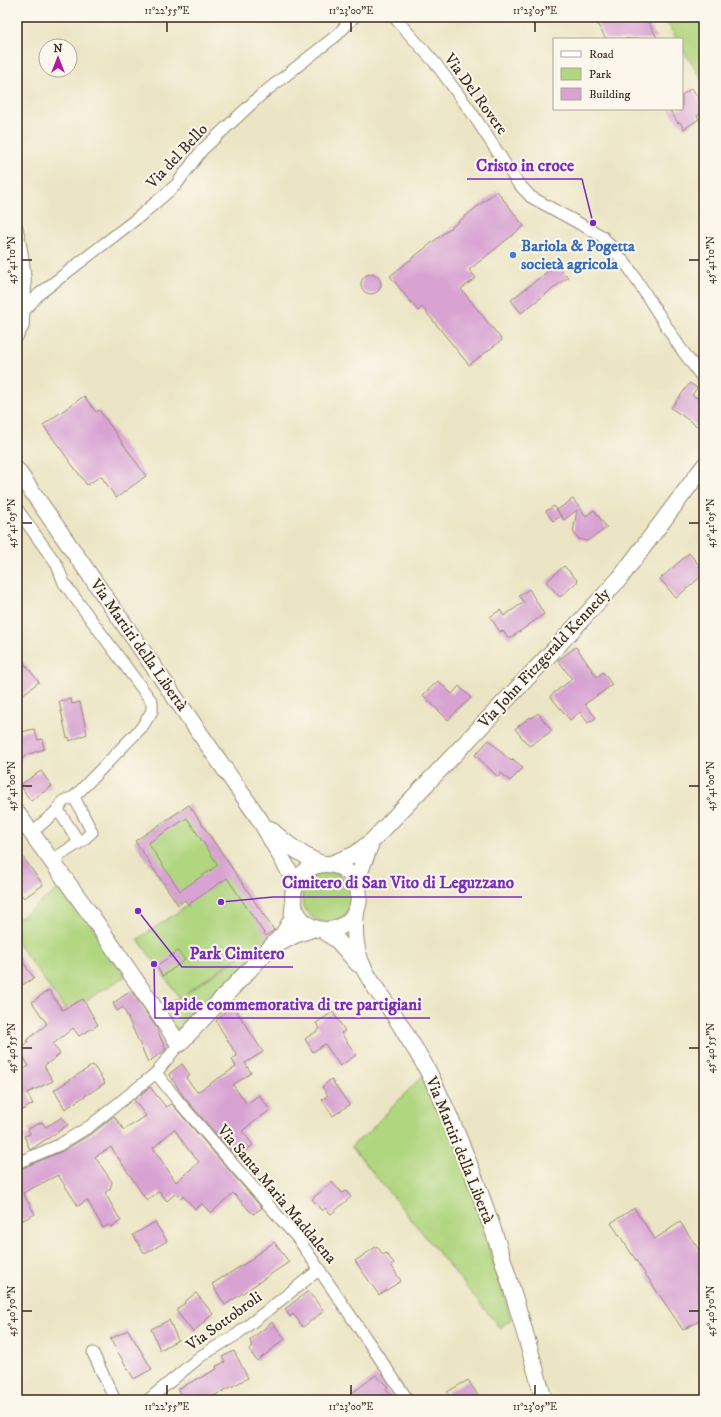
<svg xmlns="http://www.w3.org/2000/svg" width="721" height="1417" viewBox="0 0 721 1417" font-family="'IM FELL DW Pica',serif">
<style>
.green{fill:#b1d680;stroke:#76804f}
.building{fill:#d8a3d3;fill-rule:evenodd}
.lines{fill:none;stroke-linecap:round;stroke-linejoin:round}
.minor-casing{stroke:#948872;stroke-width:13}
.secondary-casing{stroke:#948872;stroke-width:18}
.minor{stroke:#fff;stroke-width:11}
.secondary{stroke:#fff;stroke-width:16}
.ticks{fill:none;stroke:#3b2a1e;stroke-width:1.5}
.shop-dot{fill:#3f7fe0;stroke:#fbf7ec;stroke-width:1.5}
.labels{text-anchor:middle;dominant-baseline:central;stroke-width:4;stroke-linejoin:round;paint-order:stroke}
.street-label{font-size:16px;fill:#3b2a1e;stroke:#fbf7ec}
.shop-label{font-size:16px;font-weight:bold;fill:#366cbe;stroke:#fbf7ec;text-anchor:start}
.leader{fill:none;stroke:#7b2cbf;stroke-width:1.5}
.callout-dot{fill:#7b2cbf;stroke:#fbf7ec;stroke-width:1.5}
.callout-label{font-size:17px;text-anchor:middle;font-weight:bold;fill:#7b2cbf;stroke:#fbf7ec;stroke-width:4;stroke-linejoin:round;paint-order:stroke}
.neatline{fill:none;stroke:#3b2a1e;stroke-width:1.5}
.ticks-label{font-size:10px;text-anchor:middle;fill:#3b2a1e}
</style>
<rect width="100%" height="100%" fill="#fbf7ec"/>
<filter id="ink" filterUnits="userSpaceOnUse"><feTurbulence type="fractalNoise" baseFrequency=".025" numOctaves="2"/><feDisplacementMap in="SourceGraphic" scale="8" xChannelSelector="R" yChannelSelector="G"/><feConvolveMatrix kernelMatrix="1 2 1 2 8 2 1 2 1" color-interpolation-filters="sRGB"/></filter>
<filter id="wash" filterUnits="userSpaceOnUse"><feTurbulence type="fractalNoise" baseFrequency=".012" numOctaves="4" result="noise"/><feDisplacementMap in="SourceGraphic" scale="16" xChannelSelector="R" yChannelSelector="G"/><feGaussianBlur stdDeviation="0.9" result="paint"/><feColorMatrix in="noise" values="0 0 0 0 0 0 0 0 0 0 0 0 0 0 0 0 0 1.4 0 .05"/><feComposite in="paint" operator="in"/></filter>
<g filter="url(#wash)">
<rect width="100%" height="100%" fill="#ece5c5"/>
<path class="green" d="M663,17H704V84L682,48V39H677Z
M189,805L274,931L186,993L275,934L185,1030L172,1027L160,1010L179,997L138,939L188,905L185,900L178,905L135,841Z
M302 897a25 25 0 1 1 50 0a25 25 0 1 1-50 0Z
M64,885L126,976L67,1012L17,942V920Z
M423,1075L458,1147L511,1319L500,1328L351,1146L372,1130L373,1127Z"/>
<g id="blocks">
<path class="building" d="M593,17H645L658,39H606Z
M692,88L700,101L704,100V111L697,116L699,119L684,129L680,122L678,123L669,109H682V95Z
M497,191L524,226L469,270L476,278L461,289L502,340L469,365L422,307L418,311L390,276Z
M556,265L568,277L521,313L511,300Z
M361 284a10 10 0 1 1 20 0a10 10 0 1 1-20 0Z
M690,383L697,388L692,395L704,402V421L700,428L671,408Z
M84,396L96,412L99,410L146,476L116,498L101,476L87,485L43,425Z
M573,499L586,516L594,510L607,528L587,541L579,539L573,532L577,510L564,520L557,510Z
M554,506L561,516L553,521L546,511Z
M689,553L704,571V574L676,598L660,579Z
M564,566L578,581L560,597L546,582Z
M529,589L544,614L509,639L503,631L500,632L490,617L500,610L504,616L524,602L519,596Z
M576,647L597,677L603,672L612,685L585,704L596,718L588,723L580,712L570,720L550,696L572,679L558,660Z
M17,654L39,682L17,699Z
M438,681L452,694L459,686L471,698L448,720L423,695Z
M71,699L72,704L80,702L87,734L70,741L69,737L67,738L59,701Z
M538,713L552,731L529,746L515,729L530,717L532,718Z
M34,729L38,740L42,739L44,749L26,755L17,763V733Z
M489,740L511,761L513,759L523,768L510,781L501,773L498,777L475,755Z
M41,771L52,786L31,801L20,785Z
M189,805L274,930L266,936L227,878L188,905L185,900L178,905L135,841ZM187,818L218,865L180,891L148,843Z
M17,849L43,885L24,898L21,894L17,897Z
M178,951L185,960L163,976L156,966Z
M17,954L34,978L17,988Z
M49,990L62,1010L83,999L98,1025L79,1036L73,1028L53,1044L60,1054L44,1066L53,1081L27,1093L33,1104L17,1113V1073L29,1066L19,1050L28,1042L26,1041L47,1024L32,1002Z
M131,991L156,1027L166,1050L148,1062L123,1007L117,1011L113,1003Z
M232,1004L263,1052L245,1063L251,1073L233,1085L247,1104L259,1095L270,1110L242,1131L253,1145L236,1157L184,1097L169,1074L182,1064L190,1075L186,1078L197,1092L236,1067L232,1059L237,1056L216,1021Z
M333,1012L345,1031L341,1033L356,1055L340,1066L325,1044L313,1052L305,1039L320,1029L316,1023Z
M93,1065L105,1083L65,1109L54,1090Z
M331,1079L349,1105L333,1116L322,1100L328,1095L322,1087Z
M150,1087L166,1107L172,1104L262,1208L253,1214L233,1193L211,1213L202,1204L195,1209L183,1196L181,1198L176,1193L167,1201L159,1191L147,1201L111,1147L95,1157L112,1182L110,1189L105,1193L121,1221L111,1227L109,1225L103,1228L87,1200L78,1206L58,1175L23,1193L35,1214L21,1221L17,1214V1170L63,1151L94,1132L114,1116L124,1130L146,1116L134,1100ZM174,1129L187,1148L199,1162L176,1182L153,1148Z
M62,1117L68,1125L30,1150L24,1136L30,1134L28,1129L42,1122L46,1127Z
M332,1182L342,1193L346,1191L351,1197L331,1214L325,1208L322,1211L312,1199Z
M634,1208L655,1239L680,1222L704,1257V1318L683,1330L611,1223Z
M155,1222L167,1241L145,1254L133,1235Z
M274,1242L289,1262L225,1305L212,1284L254,1258L253,1257Z
M377,1246L383,1255L386,1253L394,1263L391,1265L401,1281L379,1295L355,1261Z
M308,1291L324,1311L303,1327L293,1314L290,1317L285,1309Z
M196,1293L213,1314L193,1332L177,1312V1309L185,1303L184,1302Z
M169,1320L178,1340L160,1350L151,1329Z
M272,1322L285,1339L257,1361L249,1350L252,1347L250,1340Z
M128,1330L152,1369L134,1379L110,1339Z
M234,1351L248,1378L206,1400H183L178,1389L217,1369L216,1366L225,1362L222,1357Z
M376,1375L388,1387L386,1389L396,1400H357L351,1394Z
M468,1380L481,1400H452L447,1392Z"/>
</g>
</g>
<g filter="url(#ink)">
<use href="#blocks" fill-opacity="0" stroke="#948872" stroke-width="1"/>
<g class="lines">
<g class="minor-casing">
<path id="minor" d="M394,17L436,64L472,113L517,182L531,197L602,236L629,268L679,346L704,380
M17,228C23,255 28,282 24,310
M17,337L23,327L24,311L39,294L140,216L176,185L202,150L261,95L337,35L354,17
M17,509L57,565L64,583L152,702V711L142,727L74,797L63,801L58,810L31,833
M58,810L77,839L82,841L92,832L74,797
M52,860L82,841
M156,1073L178,1101L299,1240L408,1400
M17,1163L59,1145L90,1126L156,1073L179,1044
M93,1353L115,1400
M148,1400L201,1356L236,1335L320,1269"/>
</g>
<g class="secondary-casing">
<path id="secondary" d="M17,470L260,820L289,871L295,888
M17,813L93,918L179,1044L284,933L292,919L294,902
M270,829C286,844 302,856 322,864
M331,864L354,855L372,841L551,653L620,578L704,466
M293 897a33 33 0 1 1 66 0a33 33 0 1 1-66 0Z
M356,882L371,843
M356,913C349,966 376,984 401,1026C410,1042 421,1057 429,1073C481,1177 513,1289 544,1400
M323,930L338,941L358,964
M276,945L295,935L315,928"/>
</g>
<use href="#minor" class="minor"/>
<use href="#secondary" class="secondary"/>
</g>
</g>
<path class="ticks" d="M167,22V32M351,22V32M535,22V32M22,260H32M689,260H699M22,523H32M689,523H699M22,786H32M689,786H699M22,1048H32M689,1048H699M22,1311H32M689,1311H699M167,1385V1395M351,1385V1395M535,1385V1395"/>
<circle class="shop-dot" cx="513" cy="255" r="4"/>
<g class="labels">
<g class="street-label">
<text transform="translate(476 94) rotate(54)">Via Del Rovere</text>
<text transform="translate(177 156) rotate(-47)">Via del Bello</text>
<text transform="translate(139 645) rotate(55)">Via Martiri della Libertà</text>
<text transform="translate(544 658) rotate(-47)">Via John Fitzgerald Kennedy</text>
<text transform="translate(460 1150) rotate(68)">Via Martiri della Libertà</text>
<text transform="translate(277 1194) rotate(50)">Via Santa Maria Maddalena</text>
<text transform="translate(224 1321) rotate(-36)">Via Sottobroli</text>
</g>
<g class="shop-label">
<text x="521" y="246">Bariola &amp; Pogetta<tspan x="521" dy="18">società agricola</tspan></text>
</g>
</g>
<path class="leader" d="M593 223L582 179H467M221 902L273 897H522M138 911L182 967H293M154 964L155 1018H430"/>
<g class="callout-dot">
<circle cx="593" cy="223" r="4"/>
<circle cx="221" cy="902" r="4"/>
<circle cx="138" cy="911" r="4"/>
<circle cx="154" cy="964" r="4"/>
</g>
<g class="callout-label">
<text x="525" y="171">Cristo in croce</text>
<text x="398" y="888">Cimitero di San Vito di Leguzzano</text>
<text x="237" y="959">Park Cimitero</text>
<text x="292" y="1010">lapide commemorativa di tre partigiani</text>
</g>
<rect width="721" height="1417" fill="none" stroke="#fbf7ec" stroke-width="44"/>
<rect x="553" y="38" width="130" height="72" fill="#fbf7ec" stroke="#aea59a"/>
<rect x="561" y="51" width="20" height="6" fill="#ffffff" stroke="#aea59a"/>
<text x="589" y="58" font-size="12" fill="#3b2a1e">Road</text>
<rect x="561" y="68" width="20" height="12" fill="#b1d680" stroke="#aea59a"/>
<text x="589" y="78" font-size="12" fill="#3b2a1e">Park</text>
<rect x="561" y="88" width="20" height="12" fill="#d8a3d3" stroke="#aea59a"/>
<text x="589" y="98" font-size="12" fill="#3b2a1e">Building</text>
<g transform="translate(58 58)"><circle r="19" fill="#fbf7ec" stroke="#aea59a"/>
<path d="M0-3L7 15L0 10L-7 15Z" fill="#b5179e"/>
<text y="-6" font-size="11" font-weight="bold" text-anchor="middle" fill="#3b2a1e">N</text>
</g>
<rect x="22" y="22" width="677" height="1373" class="neatline"/>
<g class="ticks-label">
<text x="167" y="14">11°22'55"E</text>
<text x="351" y="14">11°23'00"E</text>
<text x="535" y="14">11°23'05"E</text>
<text transform="translate(11 260) rotate(-90)" y="4">45°41'10"N</text>
<text transform="translate(710 260) rotate(-90)" y="4">45°41'10"N</text>
<text transform="translate(11 523) rotate(-90)" y="4">45°41'05"N</text>
<text transform="translate(710 523) rotate(-90)" y="4">45°41'05"N</text>
<text transform="translate(11 786) rotate(-90)" y="4">45°41'00"N</text>
<text transform="translate(710 786) rotate(-90)" y="4">45°41'00"N</text>
<text transform="translate(11 1048) rotate(-90)" y="4">45°40'55"N</text>
<text transform="translate(710 1048) rotate(-90)" y="4">45°40'55"N</text>
<text transform="translate(11 1311) rotate(-90)" y="4">45°40'50"N</text>
<text transform="translate(710 1311) rotate(-90)" y="4">45°40'50"N</text>
<text x="167" y="1410">11°22'55"E</text>
<text x="351" y="1410">11°23'00"E</text>
<text x="535" y="1410">11°23'05"E</text>
</g>
</svg>
